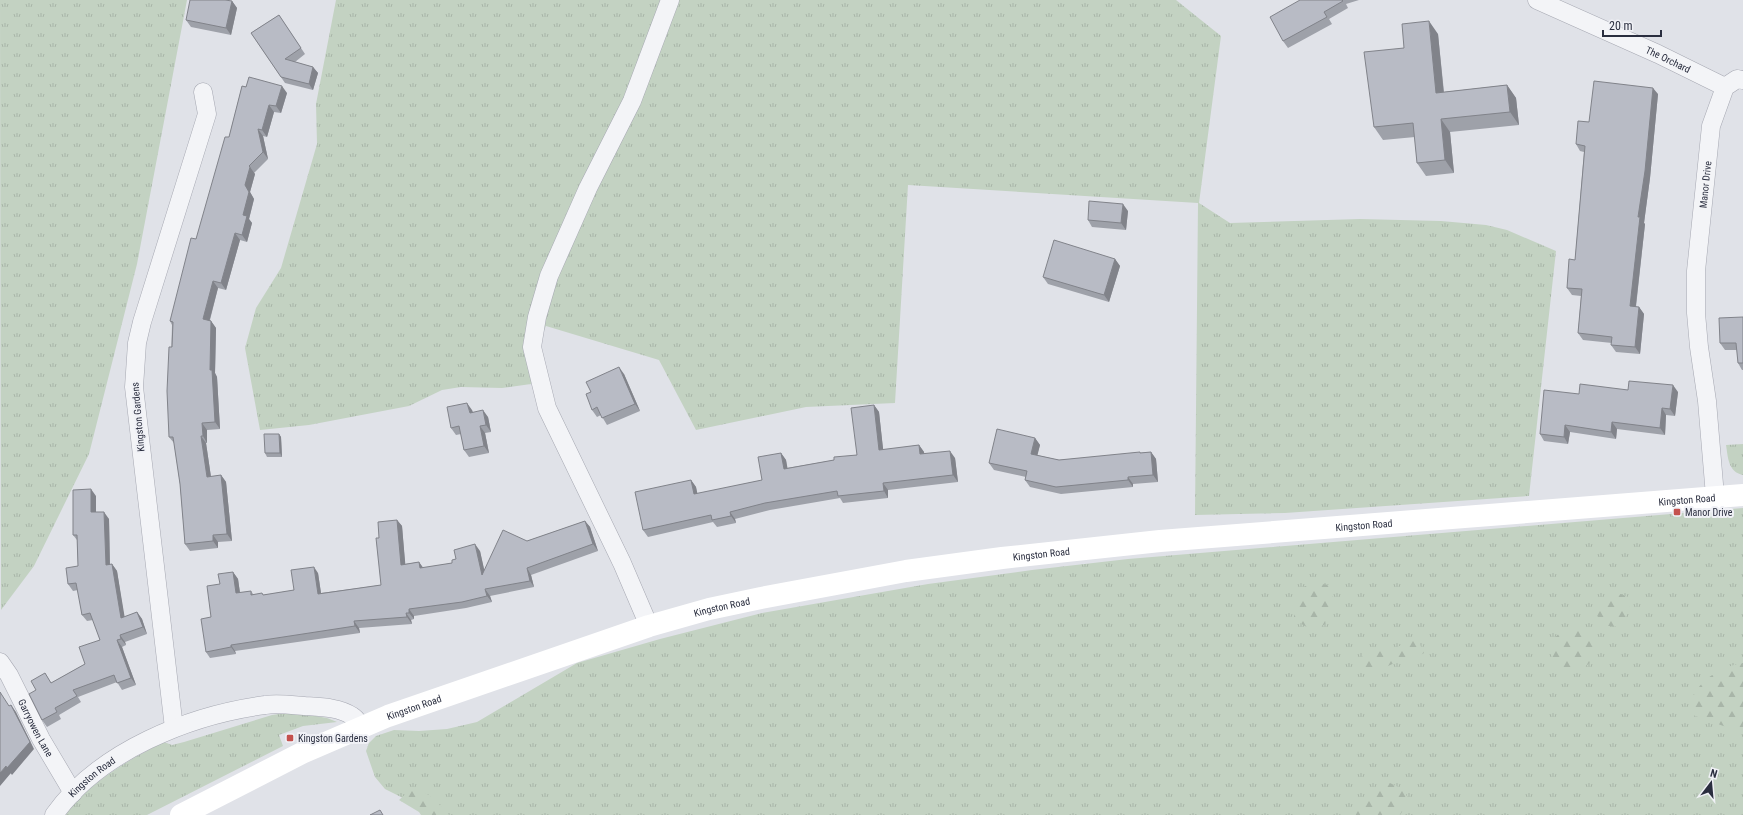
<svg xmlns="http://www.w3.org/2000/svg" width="1743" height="815" viewBox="0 0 1743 815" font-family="'Roboto Condensed',sans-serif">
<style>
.grass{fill:url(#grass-tufts)}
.forest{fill:url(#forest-firs)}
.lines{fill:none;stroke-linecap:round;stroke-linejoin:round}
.street-casing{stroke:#a6a8b2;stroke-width:19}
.street{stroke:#f3f4f7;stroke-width:18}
.secondary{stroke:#fff;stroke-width:22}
.wall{fill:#9ea1a9}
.shaded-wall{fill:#81838a}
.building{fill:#b8bbc5;stroke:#81838a}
.poi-dot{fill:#c4514e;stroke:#f0f1f6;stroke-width:1.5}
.labels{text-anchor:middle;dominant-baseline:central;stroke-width:4;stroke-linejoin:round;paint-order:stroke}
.street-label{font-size:10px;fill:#2a2e3f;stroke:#f0f1f6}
.poi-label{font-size:10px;fill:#2a2e3f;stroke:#f0f1f6;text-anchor:start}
</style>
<defs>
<pattern id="grass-tufts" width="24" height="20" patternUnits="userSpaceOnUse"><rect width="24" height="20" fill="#c3d2c2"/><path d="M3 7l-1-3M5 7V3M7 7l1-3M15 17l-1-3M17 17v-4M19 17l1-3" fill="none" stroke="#a8b5a8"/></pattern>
<pattern id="forest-firs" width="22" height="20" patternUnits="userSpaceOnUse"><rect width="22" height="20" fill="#c3d2c2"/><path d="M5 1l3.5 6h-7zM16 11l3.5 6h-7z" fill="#a8b5a8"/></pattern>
</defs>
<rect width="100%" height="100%" fill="#e0e2e8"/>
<path class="grass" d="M0,0H187L137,264L89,454L34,566L1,610Z
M336,0H1176L1221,36L1199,203L1230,223L1360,219L1441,221L1486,225L1507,230L1556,251L1529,496L1285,513L1195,515L1198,203L908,185L895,403L806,407L696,430L659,360L546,326L536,348L538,369L531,384L502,388L461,387L442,390L409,406L309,425L260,430L245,348L256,308L281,268L317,144L316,104Z
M1743,444V475C1728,472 1728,457 1726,445Z
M1743,508V815H429L405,799L385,789L375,777L366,751L369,743L376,736L394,730L419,731L447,729L477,722L577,663L660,639L762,613L928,584L1032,570L1128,559Z
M293,712L327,718L337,722L303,726L279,735L283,746L147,815H65C90,782 128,760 164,742L172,745L184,742L272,715Z"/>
<path class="forest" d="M1315,583L1329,585L1333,596L1325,624L1315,631L1303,625L1294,617V604L1300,588Z
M1621,594L1632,599L1622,626C1605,628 1602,625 1594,610C1602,596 1606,597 1621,594Z
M1565,627H1583L1594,634C1594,662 1593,668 1565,673L1552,658L1549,644Z
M1414,639L1420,645L1424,653L1414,659L1401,660L1388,666L1368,673L1362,663L1363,653L1391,650Z
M1743,663V733L1690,714C1691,709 1691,700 1694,695C1703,677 1724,666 1743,663Z
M1384,780L1404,790L1409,801L1400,815H1353C1360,802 1374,792 1384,780Z
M420,789L434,799L449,815H421L419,812L399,800L410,790Z"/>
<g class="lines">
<g class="street-casing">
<g id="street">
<path id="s1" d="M1537,0L1658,54L1725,87"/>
<path id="s2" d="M1715,496L1707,401L1699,347L1696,313V271L1711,126L1725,87L1737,79L1743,80"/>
<path d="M649,626L622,563L547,408L532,347L537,317L549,276L588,188L632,101L670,0"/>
<path id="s3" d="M0,662L9,675L41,739L73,793"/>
<path d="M174,728L134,387L137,343L142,322L207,114L203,92"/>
<path id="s4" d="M54,815C99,751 190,715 265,705C277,703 292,705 304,706C319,707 339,707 352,716C356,718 359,723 362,727"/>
</g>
</g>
<use href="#street" class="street"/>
<path class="secondary" id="s5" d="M181,815L302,753L388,716L649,626L709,609L761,598L906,571L1002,558L1160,541L1743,495"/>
</g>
<path class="wall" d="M1300,0H1359L1346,4L1348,8L1329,19L1332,24L1288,48L1283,41Z
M232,1L237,8L231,35L191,27L186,20Z
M279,15L305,54L295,62L313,67L318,73L313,90L285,83L251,33Z
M1438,34L1444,92L1507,85L1516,98L1519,125L1450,132L1454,173L1426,176L1417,163L1415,137L1383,140L1374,127L1404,48Z
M242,86L287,93L281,113L274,112L267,137L263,136L268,159L254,173L255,174L250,192L254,199L249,219L252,223L247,242L240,240L226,290L218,288L210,320L211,321L216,328L215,373L217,377L220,429L207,430V443H206L211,477L221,475L226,482L232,541L218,542V548L190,551L185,544L180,484L174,443L169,437L172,325L170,321L229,137Z
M1658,94L1650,178L1644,223L1645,224L1636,307H1639L1644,314L1640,354L1616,352L1611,345L1612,343L1583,340L1578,333L1581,296L1572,295L1567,288L1575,260L1584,152L1580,151L1576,144L1589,122Z
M1128,211L1126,230L1092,227L1088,220Z
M1115,259L1120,266L1109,302L1048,284L1043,277Z
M1743,317V370H1742L1738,363L1737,350H1725L1720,343Z
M624,374L640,411L607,425L601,415L597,417L592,410L591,392Z
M1628,390L1678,392L1675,416L1666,415L1665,435L1617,429L1616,439L1570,432L1568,444L1544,441L1540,434L1579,394Z
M874,405L879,412L883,450L919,445L924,452V454L955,458L958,482L888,490V498L843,503L840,498L770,510L735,519L736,523L717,527L713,522L648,537L643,530L691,480L696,487L697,494L762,480L781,453L786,460L787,468L834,460L857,455Z
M472,410L473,412L488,417L491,432L485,433L489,453L469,457L464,450L461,434L456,435L451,428Z
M279,434L281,437L282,457H267L265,453Z
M1035,438L1040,445L1037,455L1059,460L1151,452L1156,459L1158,482L1133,484V487L1061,494L1030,487L1025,480L1026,477L994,470L989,463Z
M96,496V512L109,519L110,565L112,564L117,571L124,617L137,612L142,619L147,634L125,642L126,645L122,647L136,685L122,690L117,682L78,697L81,702L59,715L61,719L47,727L42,720L36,690L45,673L51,683L85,664L100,640L93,620L87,621L82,615L78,590L73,591L68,584L78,566L77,540L73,535Z
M397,520L402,526L405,564L419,562L423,568L452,563L480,551L484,570L527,541L585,521L590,527L598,551L531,575L534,587L490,596L492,602L466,608L414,616V619L411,620L412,624L359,628L360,633L235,651L236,654L210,658L206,652L211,617L220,584L233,572L238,579L240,593L251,591L253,594L264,595L294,590L318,573L321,593L381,585L379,538Z"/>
<path class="shaded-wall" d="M232,1L237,8L231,35L226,28Z
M1429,21L1438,34L1445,106L1436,93Z
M313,67L318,73L313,90L309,84Z
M1507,85L1516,98L1519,125L1510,112Z
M282,86L287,93L281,113L276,106Z
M1653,88L1658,94L1650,178L1644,223L1645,224L1635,313L1630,306L1638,217Z
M269,105L274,112L267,137L262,130Z
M1441,119L1450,132L1454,173L1445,160Z
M258,129L263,136L268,159L263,152Z
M250,167L255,174L250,192L254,199L249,219L252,223L247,242L242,235L245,185Z
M1123,204L1128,211L1126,230L1121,223Z
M235,233L240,240L226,290L221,283Z
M1115,259L1120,266L1109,302L1104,295Z
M213,281L218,288L208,326L203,319Z
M1639,307L1644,314L1640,354L1635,347Z
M211,321L216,328L215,373L217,377L220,429L215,422L210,370Z
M619,367L624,374L640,411L635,404Z
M1673,385L1678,392L1675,416L1670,409Z
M467,403L472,410L474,420L470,413Z
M874,405L879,412L884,457L879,450Z
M1662,408L1666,415L1665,435L1660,428Z
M483,410L488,417L491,432L486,425Z
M1612,422L1617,429L1616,439L1611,432Z
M202,423L207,430V443L203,436Z
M1565,425L1570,432L1568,444L1564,437Z
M480,426L485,433L489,453L484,446Z
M279,434L281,437L282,457L280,453Z
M201,436L206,443L212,484L207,477Z
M1035,438L1040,445L1036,461L1031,454Z
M919,445L924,452L925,461L920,454Z
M950,451L955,458L958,482L953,475Z
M1151,452L1156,459L1158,482L1153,475Z
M781,453L786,460L789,476L784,469Z
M221,475L226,482L232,541L227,534Z
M1128,477L1133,484V487L1128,480Z
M691,480L696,487L699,501L694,494Z
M883,483L888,490V498L884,491Z
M91,489L96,496V519L91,512Z
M104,512L109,519L110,572L106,565Z
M730,512L735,519L736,523L731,516Z
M397,520L402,526L406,572L401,565Z
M585,521L590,527L598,551L593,544Z
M213,535L218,542V548L213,541Z
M475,544L480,551L487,582L482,575Z
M419,562L424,569L420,568Z
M112,564L117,571L126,625L121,618Z
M314,567L318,573L322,600L318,594Z
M527,568L531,575L534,587L530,581Z
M233,572L238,579L241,600L236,593Z
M485,589L490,596L492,602L487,596Z
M409,609L414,616V619L409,613Z
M137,612L142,619L147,634L143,627Z
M406,613L411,620L412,624L407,617Z
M354,621L359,628L360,633L355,626Z
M120,635L125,642L126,645L121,639Z
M117,640L122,647L136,685L131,678Z
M231,645L235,651L236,654L231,647Z
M11,705L16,712L34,749L12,775L7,768Z
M6,766L11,773L0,786V773Z"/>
<path class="building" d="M190,0H225L232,1L226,28L186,20Z
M1300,0H1342L1343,1L1324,12L1327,17L1283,41L1270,17Z
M279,15L301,48L285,59L313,67L309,84L281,77L251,33Z
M1429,21L1436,93L1507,85L1510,112L1441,119L1445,160L1417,163L1413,123L1374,127L1364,52L1404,48L1402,24Z
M249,77L282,86L276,106L269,105L262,130L258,129L263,152L249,166L250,167L245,185L249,192L243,215L247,216L242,235L235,233L221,283L213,281L203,319L211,321L210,370H212L215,422L202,423L203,436H201L207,477L221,475L227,534L213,535V541L185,544L180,484L173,437H169L167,391L169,347H172L173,322L170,321L191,238L196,239L225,137H229L242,86L246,87Z
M1594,81L1653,88L1645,171L1638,217H1640L1630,306L1639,307L1635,347L1611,345L1612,337L1578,333L1582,289L1567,288L1569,259L1575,260L1585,146L1576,144L1578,121L1589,122Z
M1089,201L1123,204L1121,223L1088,220Z
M1054,240L1115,259L1104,295L1043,277Z
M1743,317V363H1738L1736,343H1720L1719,318Z
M619,367L635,404L602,418L597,407L592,410L586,394L591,392L586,382Z
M1629,381L1673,385L1670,409L1662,408L1660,428L1612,422L1611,432L1565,425L1564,437L1540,434L1544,390L1579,394L1580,384L1628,390Z
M467,403L470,413L483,410L486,425L480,426L484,446L464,450L459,426L451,428L447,407Z
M874,405L879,450L919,445L920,454L950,451L953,475L883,483L884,491L838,496L837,491L765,503L730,512L731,516L712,520L711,515L643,530L635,492L691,480L694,494L762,480L758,457L781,453L784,469L834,460V457L857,455L851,408Z
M997,429L1035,438L1031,454L1059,460L1140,452V453L1151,452L1153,475L1128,477V480L1056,487L1025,480L1027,471L989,463Z
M264,434H279L280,453H265Z
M91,489V512H104L106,565L112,564L121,618L137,612L143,627L120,635L121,639L117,640L131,678L117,683L114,675L73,690L77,696L55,708L57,712L42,720L29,694L36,690L31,681L45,673L51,683L85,664L79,647L100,640L90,613L82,615L76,583L68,584L66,568L78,566L77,535H73V490Z
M397,520L401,565L419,562L420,568L452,563V560L456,559L454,550L475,544L482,575L503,530L527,541L585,521L593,544L527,568L530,581L485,589L487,596L462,602L409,609V613H406L407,617L354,621L355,626L231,645V647L206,652L201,619L211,617L207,586L220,584L218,574L233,572L236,593L251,591V595L262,593L263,595L294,590L291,570L314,567L318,594L381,585L376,538H379L378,522Z
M0,692L9,706L11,705L30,742L7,768L6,766L0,773Z
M380,810L383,815H370Z"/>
<g class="poi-dot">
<rect x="1673" y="508" width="8" height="8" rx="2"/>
<rect x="286" y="734" width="8" height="8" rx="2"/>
</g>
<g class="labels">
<g class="street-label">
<text stroke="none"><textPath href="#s1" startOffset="144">The Orchard</textPath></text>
<text stroke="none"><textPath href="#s2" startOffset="313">Manor Drive</textPath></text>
<text transform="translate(138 417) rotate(-95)">Kingston Gardens</text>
<text stroke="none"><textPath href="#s5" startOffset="1553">Kingston Road</textPath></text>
<text stroke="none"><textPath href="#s5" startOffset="1229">Kingston Road</textPath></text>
<text stroke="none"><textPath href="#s5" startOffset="905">Kingston Road</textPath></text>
<text stroke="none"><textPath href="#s5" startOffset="581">Kingston Road</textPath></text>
<text stroke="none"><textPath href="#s5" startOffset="257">Kingston Road</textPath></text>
<text stroke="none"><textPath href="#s3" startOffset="75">Garryowen Lane</textPath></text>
<text stroke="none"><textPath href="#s4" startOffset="54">Kingston Road</textPath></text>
</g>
<g class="poi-label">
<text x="1685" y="512">Manor Drive</text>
<text x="298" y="738">Kingston Gardens</text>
</g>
</g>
<g transform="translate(1711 783) rotate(16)" stroke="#f0f1f6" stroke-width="3" paint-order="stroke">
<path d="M0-3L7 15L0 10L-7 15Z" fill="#2a2e3f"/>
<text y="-6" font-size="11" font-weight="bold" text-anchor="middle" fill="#2a2e3f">N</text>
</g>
<path d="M1603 30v6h58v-6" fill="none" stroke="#2a2e3f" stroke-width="2"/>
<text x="1609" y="30" font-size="12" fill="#2a2e3f" stroke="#f0f1f6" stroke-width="3" paint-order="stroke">20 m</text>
</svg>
